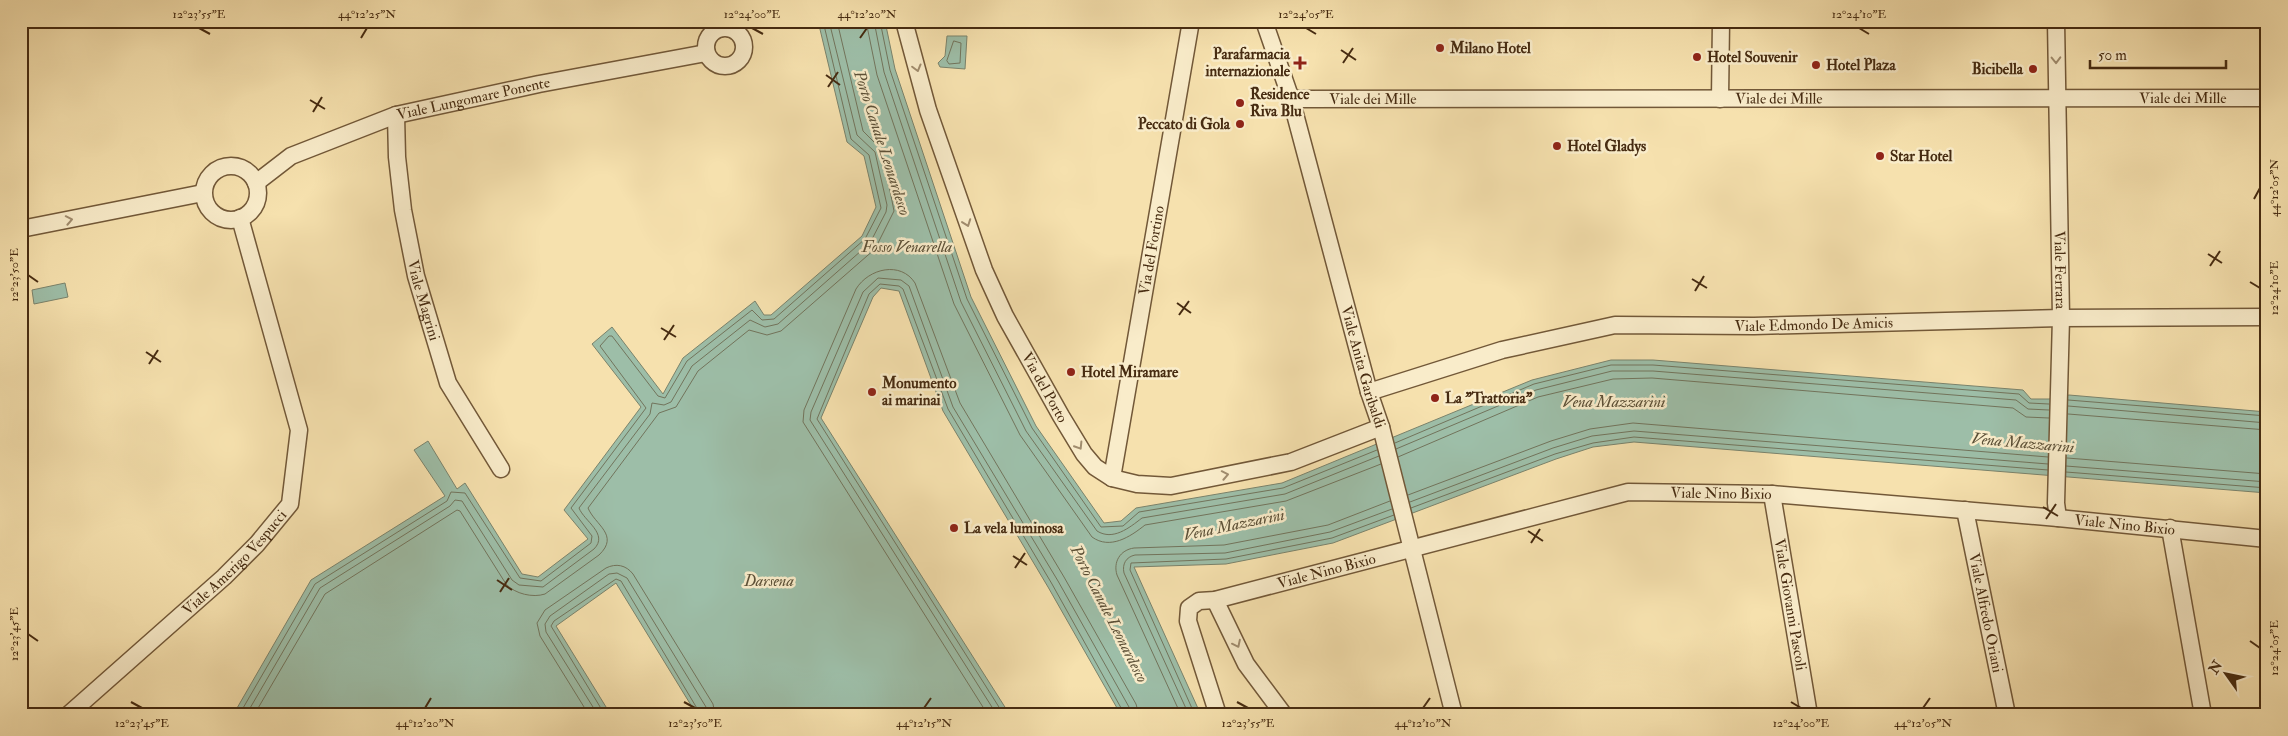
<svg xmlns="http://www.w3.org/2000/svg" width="2288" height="736" viewBox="0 0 2288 736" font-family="'IM FELL Double Pica',serif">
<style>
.water{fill:#9dbea8;stroke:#7a836c}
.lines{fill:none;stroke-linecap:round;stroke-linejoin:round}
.shore{stroke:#72745c;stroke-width:1}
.street-casing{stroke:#725838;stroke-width:19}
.street{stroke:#f9ecca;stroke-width:16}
.oneway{stroke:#a08c6e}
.ticks{fill:none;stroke:#462b11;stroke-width:2}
.poi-dot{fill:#8f2418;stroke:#f9ecca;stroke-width:2}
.labels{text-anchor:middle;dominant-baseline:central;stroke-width:5;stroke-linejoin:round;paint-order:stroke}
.poi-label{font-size:15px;font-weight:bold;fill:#462b11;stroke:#f9ecca;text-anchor:start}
.street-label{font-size:15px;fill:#462b11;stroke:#f9ecca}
.water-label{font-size:16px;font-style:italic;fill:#5c5037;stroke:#f9ecca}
.neatline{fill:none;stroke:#462b11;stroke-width:2}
.ticks-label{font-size:12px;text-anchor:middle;fill:#462b11}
</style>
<rect width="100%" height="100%" fill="#f6e1ae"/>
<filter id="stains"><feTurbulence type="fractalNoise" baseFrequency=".004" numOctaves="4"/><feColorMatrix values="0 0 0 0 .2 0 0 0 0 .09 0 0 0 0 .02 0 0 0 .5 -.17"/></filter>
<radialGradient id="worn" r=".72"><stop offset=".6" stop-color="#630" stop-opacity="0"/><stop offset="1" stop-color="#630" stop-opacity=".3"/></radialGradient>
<path class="water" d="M818,21H885L895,69L971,297L1036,426L1104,523L1121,521L1136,508L1282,483L1532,380L1611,360H1653L2023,390L2031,399H2049L2069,395L2267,412V493L1634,442L1593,447L1556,459L1333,543L1226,564L1134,567L1201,715H1121L1048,587L943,411L899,291L881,288L873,297L821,418L1010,715H697L616,583L556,626L611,715H233L311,580L445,496L414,450L428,441L457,489L465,483L522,574L538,577L588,539L564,510L641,407L592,344L612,327L663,394L683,358L755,301L764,315H771L862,236L876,207L864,156L847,142Z
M947,36H967L965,69L940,67L938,63L945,56Z
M65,283L68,297L34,304L32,290Z"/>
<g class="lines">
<path class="shore" d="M866,21L877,75L954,304L1020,435L1092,537C1110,550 1130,537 1145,525L1286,501L1381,464
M874,21L884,72L961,302L1026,431L1097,531C1113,541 1129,528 1142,518L1285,494L1379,456
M880,21L890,70L967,299L1032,428L1101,527L1123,526L1139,512L1283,488L1377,450
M954,41L961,43L960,63L949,64L947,61Z
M2068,400L2267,416
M2068,406L2267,423
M2068,414L2267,430
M1395,443L1534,384L1611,365H1653L2019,394L2029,403L2049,404
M1396,449L1536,390L1612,371H1653L2016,400L2028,409L2049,410
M1398,457L1538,397L1613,379L1652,378L2013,408L2026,417L2049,418
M2067,458L2267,474
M2066,466L2267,482
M2066,472L2267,488
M1408,495L1551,441L1590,429L1633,423L2048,457
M1410,502L1553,448L1592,436L1634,431L2048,464
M1411,508L1555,454L1593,443L1634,437L2048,470
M239,715L315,584L447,501L451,492L465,493L520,578L541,581L591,543L592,536L571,508L646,408L600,346L609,336H612L658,396L665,398L687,361L752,310L762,320L774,319L865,239L881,208L869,155L851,139L823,21
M246,715L320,588L450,506L455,500L462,501L512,580L519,585L543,587L594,549C609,534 584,521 579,508L650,414L652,403L664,405L671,402L692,366L750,320L765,327L778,324L870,243L886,212L887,205L875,152L857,135L829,21
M254,715L325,594L457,510L460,511L506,584C515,594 533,598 545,594L599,555C620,535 595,525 588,508L659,413L676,407L698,371L749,330L767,335L781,331L875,249L894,211L882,150L863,131L837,21
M589,715L540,636L537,623L545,610L606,568C616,563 626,565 633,574L713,704L715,715
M598,715L546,632L545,624L550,616L609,574L617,573L627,578L706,707L708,715
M605,715L551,626L554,621L616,579L621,581L701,715
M988,715L803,422L804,410L856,289C869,268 901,261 915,283L960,403L1064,577L1136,704L1139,715
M997,715L810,420L811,412L863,292L878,278L901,280L909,286L953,407L1058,581L1129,707L1131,715
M1004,715L817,419L869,294L880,284L899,286L903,289L948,409L1052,584L1125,715
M1181,715L1117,575C1113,562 1120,550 1134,548L1224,545L1328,525L1390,501
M1189,715L1124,573C1122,564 1126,557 1135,555L1225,553L1330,532L1392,509
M1195,715L1130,570L1131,563L1226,559L1332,538L1394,515"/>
<g class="street-casing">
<g id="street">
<path id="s1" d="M904,21L928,110L984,270L1005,316L1061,416L1084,454L1095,467L1112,478L1137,484L1171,486L1291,462L1381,427"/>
<path id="s2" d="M1264,21L1291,99L1369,392L1381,427L1454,715"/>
<path id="s3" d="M2056,21L2061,318L2056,503L2058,518"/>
<circle cx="725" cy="47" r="19"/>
<path id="s4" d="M1291,99L2267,98"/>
<path d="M1720,99L1721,21"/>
<path id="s5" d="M396,115L397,157L403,210L416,276L448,383L501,469"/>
<circle cx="231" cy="193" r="27"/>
<path id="s6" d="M256,183L291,156L396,115L539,84L706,53"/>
<path d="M21,229L203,193"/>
<path id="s7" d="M1369,392L1502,350L1615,325L1754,326L2061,318L2267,317"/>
<path id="s8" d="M1112,478L1191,21"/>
<path id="s9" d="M1772,494L1809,715"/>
<path id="s10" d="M1965,510L2007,715"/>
<path d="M2170,528L2203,715"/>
<path d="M1215,600L1246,664L1284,715"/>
<path id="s11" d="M68,715L224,577L257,544L290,504L299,430L240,218"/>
<path id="s12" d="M1218,715L1188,621L1189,608L1199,601L1215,600L1628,492L1772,494L2058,518L2267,539"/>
</g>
</g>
<use href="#street" class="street"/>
</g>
<defs><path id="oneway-chevron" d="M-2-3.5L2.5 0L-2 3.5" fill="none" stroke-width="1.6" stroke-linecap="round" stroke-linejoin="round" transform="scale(1.25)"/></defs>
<g class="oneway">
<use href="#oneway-chevron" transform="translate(2056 60) rotate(89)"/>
<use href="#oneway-chevron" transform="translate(917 68) rotate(75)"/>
<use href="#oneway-chevron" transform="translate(69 220) rotate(-11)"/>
<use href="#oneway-chevron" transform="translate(967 223) rotate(70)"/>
<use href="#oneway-chevron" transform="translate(1079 446) rotate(58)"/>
<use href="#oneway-chevron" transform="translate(1225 475) rotate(-11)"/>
<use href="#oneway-chevron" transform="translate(1237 644) rotate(64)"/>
</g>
<path class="ticks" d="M199,28L210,34M752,28L763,34M1306,28L1316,34M1859,28L1869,34M361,38L367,28M860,38L867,28M1341,50L1356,60M1343,63L1353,48M826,75L840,85M828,87L838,72M310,100L325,109M313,112L322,97M2254,199L2260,188M2208,254L2222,263M2210,266L2220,251M28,275L38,282M1692,279L1707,288M2250,282L2260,288M1695,291L1704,276M1177,303L1191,313M1179,315L1189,301M661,328L676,337M664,340L674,325M146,352L161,362M149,364L158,350M2043,507L2058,516M2046,519L2056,504M1528,531L1543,541M1531,543L1540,529M1013,556L1027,565M1015,568L1025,553M497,580L512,590M500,592L509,578M28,634L38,641M2250,641L2260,648M131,702L142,708M684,702L695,708M1237,702L1248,708M1791,702L1801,708M425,708L431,698M924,708L931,698M1423,708L1430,698M1923,708L1930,698"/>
<g class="poi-dot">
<circle cx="1440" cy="48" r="5"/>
<circle cx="1697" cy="57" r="5"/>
<path d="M1297.5 55.5h5v5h5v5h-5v5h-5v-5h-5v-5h5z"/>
<circle cx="1816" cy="65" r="5"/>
<circle cx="2033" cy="69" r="5"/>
<circle cx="1240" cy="103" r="5"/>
<circle cx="1240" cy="124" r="5"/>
<circle cx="1557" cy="146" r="5"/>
<circle cx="1880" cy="156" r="5"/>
<circle cx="1071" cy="372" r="5"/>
<circle cx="872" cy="392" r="5"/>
<circle cx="1435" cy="398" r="5"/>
<circle cx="954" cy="528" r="5"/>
</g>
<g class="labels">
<g class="poi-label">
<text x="1450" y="48">Milano Hotel</text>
<text x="1290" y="54" text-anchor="end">Parafarmacia<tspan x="1290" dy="17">internazionale</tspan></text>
<text x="1707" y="57">Hotel Souvenir</text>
<text x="1826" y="65">Hotel Plaza</text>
<text x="2023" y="69" text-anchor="end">Bicibella</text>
<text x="1250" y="94">Residence<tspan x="1250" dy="17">Riva Blu</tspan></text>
<text x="1230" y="124" text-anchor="end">Peccato di Gola</text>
<text x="1567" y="146">Hotel Gladys</text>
<text x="1890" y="156">Star Hotel</text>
<text x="1081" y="372">Hotel Miramare</text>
<text x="882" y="383">Monumento<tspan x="882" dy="17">ai marinai</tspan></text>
<text x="1445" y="398">La "Trattoria"</text>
<text x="964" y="528">La vela luminosa</text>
</g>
<g class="street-label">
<text stroke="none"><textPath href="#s4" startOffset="892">Viale dei Mille</textPath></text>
<text stroke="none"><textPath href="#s6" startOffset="236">Viale Lungomare Ponente</textPath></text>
<text stroke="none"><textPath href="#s4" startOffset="82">Viale dei Mille</textPath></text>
<text stroke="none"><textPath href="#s4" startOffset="488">Viale dei Mille</textPath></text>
<text stroke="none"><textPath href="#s8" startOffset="231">Via del Fortino</textPath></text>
<text stroke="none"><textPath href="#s3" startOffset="249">Viale Ferrara</textPath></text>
<text stroke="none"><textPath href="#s5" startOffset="188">Viale Magrini</textPath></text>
<text stroke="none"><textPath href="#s7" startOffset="454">Viale Edmondo De Amicis</textPath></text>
<text stroke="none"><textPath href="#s2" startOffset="360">Viale Anita Garibaldi</textPath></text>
<text stroke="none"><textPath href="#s1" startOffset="394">Via del Porto</textPath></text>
<text stroke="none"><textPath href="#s12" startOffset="660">Viale Nino Bixio</textPath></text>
<text stroke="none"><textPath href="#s12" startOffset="1065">Viale Nino Bixio</textPath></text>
<text stroke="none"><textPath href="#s11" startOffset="226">Viale Amerigo Vespucci</textPath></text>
<text stroke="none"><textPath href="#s12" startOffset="255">Viale Nino Bixio</textPath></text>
<text stroke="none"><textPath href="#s9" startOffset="112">Viale Giovanni Pascoli</textPath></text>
<text stroke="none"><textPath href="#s10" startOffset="105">Viale Alfredo Oriani</textPath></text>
</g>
<g class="water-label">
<text transform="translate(882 143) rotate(72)">Porto Canale Leonardesco</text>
<text x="907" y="247">Fosso Venarella</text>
<text x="1614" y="402">Vena Mazzarini</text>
<text transform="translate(2023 443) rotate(5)">Vena Mazzarini</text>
<text transform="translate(1234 525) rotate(-12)">Vena Mazzarini</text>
<text x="769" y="581">Darsena</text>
<text transform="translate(1109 614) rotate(63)">Porto Canale Leonardesco</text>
</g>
</g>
<rect width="2288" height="736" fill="none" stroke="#f6e1ae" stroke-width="55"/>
<g transform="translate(2226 674) rotate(303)" stroke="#f9ecca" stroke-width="4" paint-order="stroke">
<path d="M0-4L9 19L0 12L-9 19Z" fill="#462b11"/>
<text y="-8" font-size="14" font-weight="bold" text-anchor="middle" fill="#462b11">N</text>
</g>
<path d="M2090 60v8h136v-8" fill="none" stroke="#462b11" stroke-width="2.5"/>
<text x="2098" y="60" font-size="15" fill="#462b11" stroke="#f9ecca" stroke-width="4" paint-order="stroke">50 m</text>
<rect x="28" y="28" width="2232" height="680" class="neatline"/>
<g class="ticks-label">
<text x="199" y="18">12°23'55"E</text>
<text x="367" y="18">44°12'25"N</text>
<text x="752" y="18">12°24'00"E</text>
<text x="867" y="18">44°12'20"N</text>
<text x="1306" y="18">12°24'05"E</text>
<text x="1859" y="18">12°24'10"E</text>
<text transform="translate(2274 188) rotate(-90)" y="4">44°12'05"N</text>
<text transform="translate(14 275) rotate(-90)" y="4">12°23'50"E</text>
<text transform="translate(2274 288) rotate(-90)" y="4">12°24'10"E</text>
<text transform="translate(14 634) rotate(-90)" y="4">12°23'45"E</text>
<text transform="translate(2274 648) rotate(-90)" y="4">12°24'05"E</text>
<text x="142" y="727">12°23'45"E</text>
<text x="425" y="727">44°12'20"N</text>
<text x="695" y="727">12°23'50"E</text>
<text x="924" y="727">44°12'15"N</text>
<text x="1248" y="727">12°23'55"E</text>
<text x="1423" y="727">44°12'10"N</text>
<text x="1801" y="727">12°24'00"E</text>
<text x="1923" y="727">44°12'05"N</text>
</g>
<rect width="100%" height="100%" filter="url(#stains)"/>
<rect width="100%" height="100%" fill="url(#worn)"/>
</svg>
